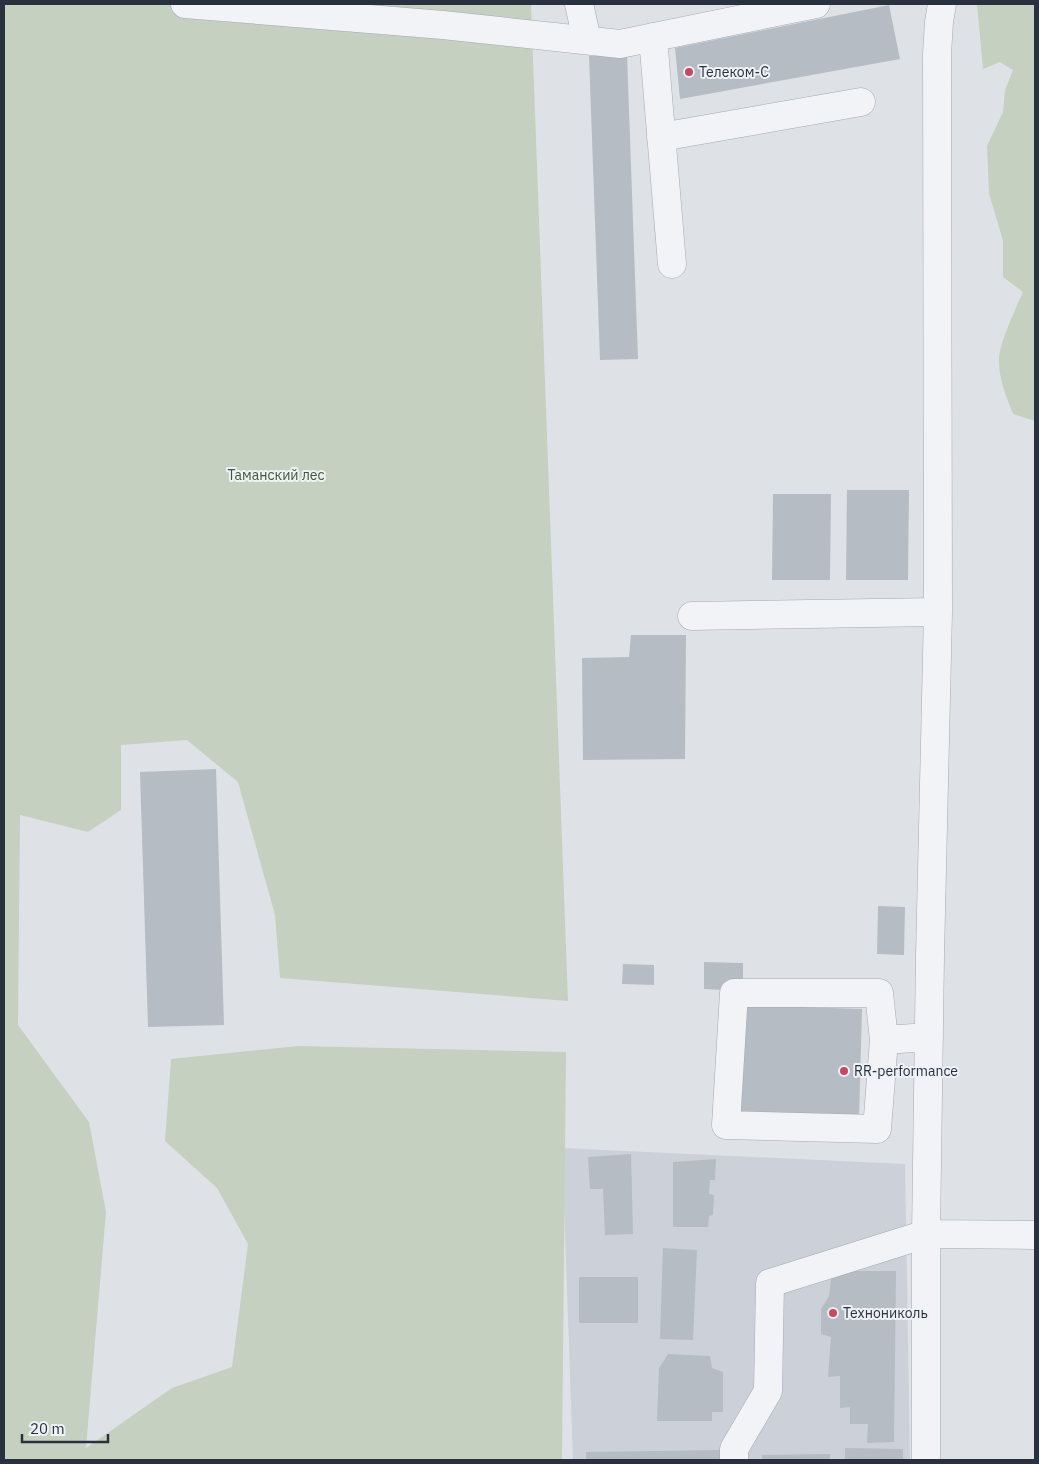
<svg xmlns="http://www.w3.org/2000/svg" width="1039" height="1464" viewBox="0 0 1039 1464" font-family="'IBM Plex Sans',sans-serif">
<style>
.built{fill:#ccd1d9}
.green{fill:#c5d0c0}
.building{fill:#b6bcc3}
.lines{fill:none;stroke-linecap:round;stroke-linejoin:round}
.minor-casing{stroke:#a4a9b1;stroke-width:29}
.minor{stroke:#f1f3f6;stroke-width:28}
.poi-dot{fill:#c64962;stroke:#eef1f5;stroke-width:2}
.labels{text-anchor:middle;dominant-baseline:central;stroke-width:4;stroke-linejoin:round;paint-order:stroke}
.poi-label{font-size:14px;fill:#28313d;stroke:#eef1f5;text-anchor:start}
.park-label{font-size:14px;fill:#3e5836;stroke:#eef1f5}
</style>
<rect width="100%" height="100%" fill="#dee2e7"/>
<path class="built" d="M562,1148L905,1164L910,1460H573Z"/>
<path class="green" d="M4,4H531L568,1001L280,978L275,915L238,782L187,740L121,745V810L88,832L20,815L18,1025L89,1122L106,1212L86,1448L172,1388L232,1367L248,1244L217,1188L165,1141L171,1059L299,1046L566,1052L562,1460H4Z
M977,4H1035V421L1013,414C1006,396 998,377 999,358C1000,342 1016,308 1023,292L1003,277V241L989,193L987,146L1003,112L1005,90L1013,70L1000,62L983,69Z"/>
<path class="building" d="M889,5L900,59L680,99L675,48Z
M627,55L638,359L600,360L589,56Z
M847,490H909L908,580H846Z
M773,494H831L830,580H772Z
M631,635H686L685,759L583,760L582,658L629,657Z
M216,769L224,1025L148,1027L140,772Z
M878,906L905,907L904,955L877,954Z
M704,962L743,963V983H723V990L704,989Z
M623,964L654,965V985L622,984Z
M740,1005L862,1009L859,1119L737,1115Z
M631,1154L633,1234L605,1235L603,1189H590L588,1157Z
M716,1159L715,1180H710L709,1194L714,1195L713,1215L709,1216L708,1227H673V1162Z
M663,1248L697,1250L693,1340L660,1339Z
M832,1271H896L894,1442L867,1443L868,1424H850V1407L840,1408V1376L828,1377L831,1337L821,1334V1309L829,1296Z
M579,1277H638V1323H579Z
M668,1354L710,1356L712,1368L723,1372V1412H712V1421H657L659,1368Z
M845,1448L903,1449V1460H845Z
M721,1450V1460H586V1452Z
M830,1454V1460H762V1455Z"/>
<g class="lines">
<g class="minor-casing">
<path id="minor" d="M185,4L443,25L620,44L816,4
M579,4L587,40
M653,37L672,264
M661,137L861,102
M692,616L938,612
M884,1040L879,993H734L726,1125L877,1129L884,1040L929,1037
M734,1460V1449L768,1391L770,1283L926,1234L1035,1235
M926,1460V1234L930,956L938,612L937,54L939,22L942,4"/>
</g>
<use href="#minor" class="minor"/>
</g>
<g class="poi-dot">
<circle cx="689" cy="72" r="5"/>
<circle cx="844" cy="1071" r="5"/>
<circle cx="833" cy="1313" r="5"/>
</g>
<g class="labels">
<g class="poi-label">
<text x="699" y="72">Телеком-С</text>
<text x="854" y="1071">RR-performance</text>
<text x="843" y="1313">Технониколь</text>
</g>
<g class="park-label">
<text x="276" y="475">Таманский лес</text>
</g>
</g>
<rect width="1039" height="1464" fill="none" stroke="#28313d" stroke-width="10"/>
<path d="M22 1434v8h86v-8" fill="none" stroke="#28313d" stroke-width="2.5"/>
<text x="30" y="1434" font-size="15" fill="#28313d" stroke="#eef1f5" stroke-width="4" paint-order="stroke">20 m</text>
</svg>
